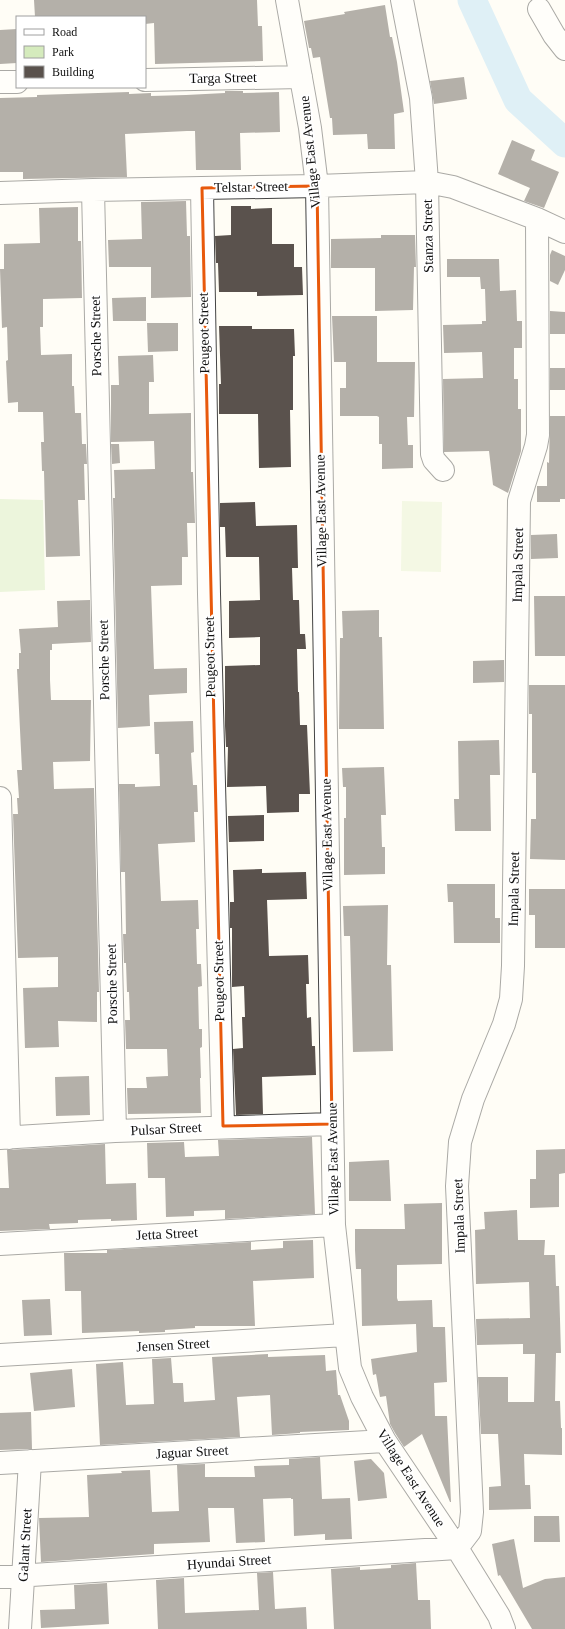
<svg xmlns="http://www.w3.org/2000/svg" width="565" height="1629" viewBox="0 0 565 1629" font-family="Georgia,serif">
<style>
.green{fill:#d5ebbd}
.pitch{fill:#e6f2cf}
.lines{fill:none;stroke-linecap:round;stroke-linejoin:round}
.river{stroke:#b9e0f7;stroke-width:29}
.building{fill:#5a524d}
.minor-casing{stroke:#444;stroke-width:24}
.minor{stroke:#fff;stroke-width:22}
.marked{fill:none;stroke:#e8590c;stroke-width:3;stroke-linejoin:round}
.labels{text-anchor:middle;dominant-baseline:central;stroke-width:4;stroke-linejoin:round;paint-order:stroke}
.street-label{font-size:14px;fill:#111;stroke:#fff}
</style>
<rect width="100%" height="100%" fill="#fffdf5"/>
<path class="green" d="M0,499L43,500L45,590L0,592Z"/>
<path class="pitch" d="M402,501L442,502L441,572L401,571Z"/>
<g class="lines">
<path class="river" d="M472,0L518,100L565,143"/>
</g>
<path class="building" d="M34,0H257L258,26H262L263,61L155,64L154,23L145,24V17H35Z
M385,5L390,37H392L397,62L404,112L394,114L395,149H368L367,134L333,135L332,118H330L320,57L313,58L311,48H309L304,21L345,14L344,12Z
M17,29V63L0,64V30Z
M464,77L467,99L434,104L430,81Z
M225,91H243V93L279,92L280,132L240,133L241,170H196L195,131H187L125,134L127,177L23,179V172H0V98L37,97V95L129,92V94L151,93V96L186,95L225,93Z
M512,140L535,150L531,160L559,172L544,208L524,201L530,188L498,174Z
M186,201L187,236H190L191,297L151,298V267H109L108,240L142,239L141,202Z
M231,206H251V209L272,208V244H294V267H302L303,295L257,296V292H219L218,263H216L215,236L231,235Z
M78,207V241H81L82,298L43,299V327H40L41,355L72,354V386H74L75,413H81L82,444H86L87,464H84L85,500H78L80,556L46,557L44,471H42L41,442H44L43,412H18V402L8,403L6,361L8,360L7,327L2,328L0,269H4V244L40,243L39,208Z
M381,235H415L416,267H414L413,310L375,311V268H331V239L381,238Z
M552,250L565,256V270L558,285L550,281V255Z
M447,259H499L500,291L516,290L517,321H522V348H514V379H518V409H521V451L508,493L493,485L489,451L444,452L443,379L483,378L482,352L444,353L443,325L482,324V321H486L485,289H481L480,277H447Z
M146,297V321H113L112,298Z
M550,311L565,312V334H550Z
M332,316H377V362H415L414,417H407L408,445H413V468L382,469V444H379V417L377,416H340V388H346V362H334Z
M147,323H178V351L148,352Z
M219,326H252V329H294L295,356H293V410H290L291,467L259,468L258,414H219V384H221Z
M153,355L154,382H149V414L191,413V472H193L195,523H187L188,557H182V585L151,586L154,669L187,668V693L149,695L150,726L118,728L113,498H115L114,470L155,469L154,441L111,442V385H119L118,356Z
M550,368H565V390H550Z
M550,416H565V499H560V502H537V486H547V462L549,463Z
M111,444H119L120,463L112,464Z
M255,502L256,526L297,525L298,568H292L293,600H299L300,634H305L306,649H297L298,692H299L300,725H307L310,794H299V812L267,813L266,786L227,787L228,747H226L225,726V666L260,665V637L229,638V601L260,600L259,557H226L225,527H220V503Z
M557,534L558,558L531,559V535Z
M534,596H565V656H535Z
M90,600L91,642L52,644V650H50V680L51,700H91L90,761L53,762L54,789L94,788L99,992H97V1022L58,1021L59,1047L25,1048L23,988L58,987V957L18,958L13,814H18L17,798H19L17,770H22L17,669H19V653H21L19,629L58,627L57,601Z
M379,610V637H382L384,729H339L340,638H343L342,611Z
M504,660V682L473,683V661Z
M529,685H565V860L530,859L531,819H536V773H532V714H529Z
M193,721L194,752L191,753L193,785H197L198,812H194L195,842L158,844L161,901L198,900L199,929H196L197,964H201L202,986L198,987L199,1029H202V1047L200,1048L201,1078H200L201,1113L128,1114L127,1088H147L146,1077L168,1076L167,1049H126L125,1020H130L129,992H127L126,963H124L123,934H126L125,872H121L119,784H135V787L160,786L159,754H155L154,722Z
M499,740L500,775H490L491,831H455L454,799H459L458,741Z
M384,767L386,815H381L382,847H385V874L344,875V818H346V787H343L342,768Z
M264,815V841L229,842L228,816Z
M262,869V873L306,872L307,899L267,900L269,956L308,955L309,984H306L307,1018L311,1017L312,1046H315L316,1075L262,1077L263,1114L236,1115L233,1049L243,1048L242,1017H245L244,986L232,987V928H230V902H234L233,870Z
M447,884H495V918H500V943H454L453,902H448Z
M529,889H565V948H535V915H529Z
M388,905L387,965H391L393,1051L353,1052L350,936H344L343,906Z
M89,1076L90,1115L56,1116L55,1077Z
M312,1137L315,1214L225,1219V1210L194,1211V1216L166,1217L165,1178H148L147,1143L184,1142L185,1157L219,1156L218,1140Z
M105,1144L106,1184L136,1183L137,1220L111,1221V1219L78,1220V1223L49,1224L50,1229L0,1231V1188H9L7,1150Z
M565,1149V1173L559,1174V1207L530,1208V1179H536V1150Z
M389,1160L391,1201H349V1162Z
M442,1203V1264L397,1265V1298L398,1301L432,1300L433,1327H445L447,1382L434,1383L435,1416H447L451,1502H450L422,1434L404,1447L395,1433L390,1424L386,1396L380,1397L376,1374L373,1375L371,1359L417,1352L416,1324L362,1326L361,1269H356L355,1250V1229H405L404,1204Z
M517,1210L518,1240H545L544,1255H555L556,1286H559L561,1353H556L555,1401H560L561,1428H562V1455L524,1454L525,1485H530L531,1509L489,1510V1487L501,1486L498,1434H481L478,1377H508V1402H534L535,1354H523V1344L477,1345L476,1319L530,1318L529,1282L476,1284L475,1230L485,1229L484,1212Z
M313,1240L314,1278L253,1281L255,1326H195V1328L165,1330V1332L139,1333V1331L82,1333L81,1291H65L64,1253H107V1250L251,1242V1250L283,1248V1241Z
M50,1299L52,1335L24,1336L22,1300Z
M268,1354V1357L325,1355L326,1371L336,1370L338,1395H340L349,1421V1430L300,1432V1433L272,1435L270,1395L237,1397L240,1437L100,1445L96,1364L123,1362L126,1405L154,1404L152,1359L171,1358L173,1383H183L184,1402L215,1400L212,1357Z
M72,1369L75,1407L34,1411L30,1373Z
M31,1412L32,1449L0,1450V1413Z
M320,1457L322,1499L350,1498L352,1539L325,1540V1534L294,1536L293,1499H291V1498L263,1499L265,1542L236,1543L234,1508H208L210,1542L154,1544V1554L41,1562L39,1518L89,1517L87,1475L122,1473L121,1471L150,1470L152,1512L179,1511L177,1465L205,1464V1477H255L254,1466L289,1465V1459Z
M371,1459L384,1473L387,1498L358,1501L354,1461Z
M534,1516H559L560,1542H534Z
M514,1539L523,1588L545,1579L565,1577V1629H532L500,1575L498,1576L492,1544Z
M416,1563L418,1600H430L431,1629H334L331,1569L360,1567V1570L391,1568V1565Z
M273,1572L275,1609L306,1607L307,1629H158L156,1580L184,1578L185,1613L259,1610L257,1573Z
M107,1583L109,1624L41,1628L40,1610L75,1609L74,1585Z"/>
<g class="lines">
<g class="minor-casing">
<path id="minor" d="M287,0L310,128L317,186L334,1225L350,1368L362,1397L385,1441L457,1548L499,1616L504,1629
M402,0L421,98L427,182L432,454L434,460L443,470
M539,9L554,35L565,49
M145,80L301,77
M0,82H17
M202,188L209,594L223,1126
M93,190L115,1131
M0,193L93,190L317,186L427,182L453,187L537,219L565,232
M0,798L9,1138
M0,1138L115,1131L332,1124
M0,1244L334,1225
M0,1355L346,1335
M0,1463L385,1441
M0,1577L457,1548L470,1531L472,1512L457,1186L460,1142L473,1099L504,1024L511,999L513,966L519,501L536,446L538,435L537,219
M20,1629L30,1461"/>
</g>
<use href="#minor" class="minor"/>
</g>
<path d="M0 0H565V1629H0ZM317,186L332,1124L223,1126L202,188Z" fill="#fffdf5" fill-opacity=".55" fill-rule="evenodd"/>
<path class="marked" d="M317,186L332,1124L223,1126L202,188Z"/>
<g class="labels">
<g class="street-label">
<text transform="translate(223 78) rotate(-1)">Targa Street</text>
<text transform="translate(310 152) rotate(-96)">Village East Avenue</text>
<text transform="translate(251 187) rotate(-1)">Telstar Street</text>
<text transform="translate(428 236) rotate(-91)">Stanza Street</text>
<text transform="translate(204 333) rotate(-91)">Peugeot Street</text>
<text transform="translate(96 336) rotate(-91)">Porsche Street</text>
<text transform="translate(321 511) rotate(-91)">Village East Avenue</text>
<text transform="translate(518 565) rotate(-89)">Impala Street</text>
<text transform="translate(210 657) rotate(-91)">Peugeot Street</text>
<text transform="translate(104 660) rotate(-91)">Porsche Street</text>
<text transform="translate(327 835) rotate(-91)">Village East Avenue</text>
<text transform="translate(514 889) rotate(-89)">Impala Street</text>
<text transform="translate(219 981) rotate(-91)">Peugeot Street</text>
<text transform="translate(112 984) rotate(-91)">Porsche Street</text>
<text transform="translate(166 1129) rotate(-3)">Pulsar Street</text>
<text transform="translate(333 1159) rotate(-91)">Village East Avenue</text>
<text transform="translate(459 1216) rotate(-92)">Impala Street</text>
<text transform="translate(167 1234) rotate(-3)">Jetta Street</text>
<text transform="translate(173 1345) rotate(-3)">Jensen Street</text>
<text transform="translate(192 1452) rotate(-3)">Jaguar Street</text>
<text transform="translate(411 1478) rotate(57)">Village East Avenue</text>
<text transform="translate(25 1545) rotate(-87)">Galant Street</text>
<text transform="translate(229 1562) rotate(-4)">Hyundai Street</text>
</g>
</g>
<rect x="16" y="16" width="130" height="72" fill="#ffffff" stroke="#a0a0a0"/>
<rect x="24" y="29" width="20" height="6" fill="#ffffff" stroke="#a0a0a0"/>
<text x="52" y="36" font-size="12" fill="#111111">Road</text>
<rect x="24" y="46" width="20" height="12" fill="#d5ebbd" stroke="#a0a0a0"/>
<text x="52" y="56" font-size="12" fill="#111111">Park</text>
<rect x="24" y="66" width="20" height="12" fill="#5a524d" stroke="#a0a0a0"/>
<text x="52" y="76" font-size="12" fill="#111111">Building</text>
</svg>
